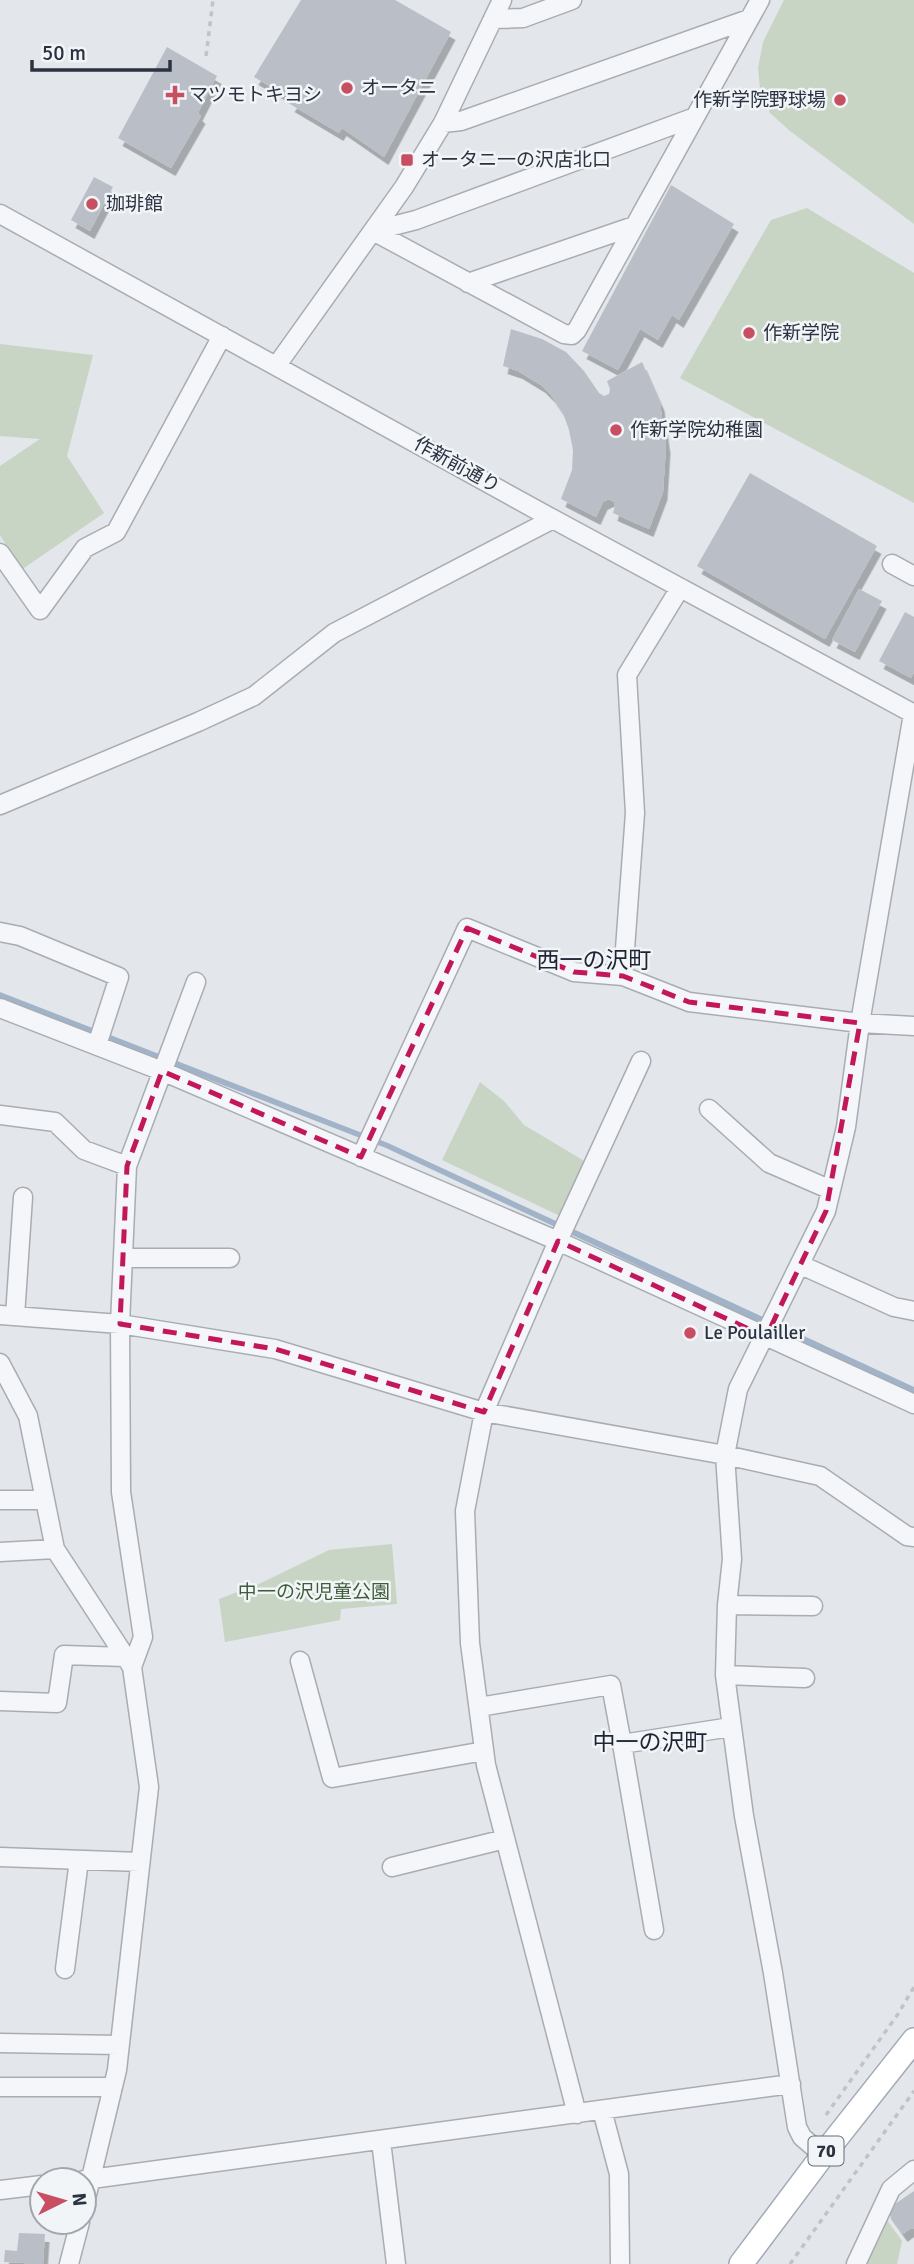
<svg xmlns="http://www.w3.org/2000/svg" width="914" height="2264" viewBox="0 0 914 2264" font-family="Signika,'Noto Sans JP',sans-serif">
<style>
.green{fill:#c8d4c4}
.water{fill:#a0b3c8}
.building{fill:#babfc7;filter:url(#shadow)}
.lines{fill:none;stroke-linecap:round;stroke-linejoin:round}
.minor-casing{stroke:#a8adb4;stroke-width:21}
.major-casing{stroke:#a2aab5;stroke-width:26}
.path{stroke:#c0c3c9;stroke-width:3.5;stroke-dasharray:5 5;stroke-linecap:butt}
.minor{stroke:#f5f6f9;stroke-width:18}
.major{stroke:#fff;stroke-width:23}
.marked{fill:none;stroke:#c2185b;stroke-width:5;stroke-dasharray:14 9;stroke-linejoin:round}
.poi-dot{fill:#c84f61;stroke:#f2f5f8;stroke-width:2.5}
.labels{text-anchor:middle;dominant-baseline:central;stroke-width:5;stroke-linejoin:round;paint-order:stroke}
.shield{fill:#f2f5f8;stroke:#676d79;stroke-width:2}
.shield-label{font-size:18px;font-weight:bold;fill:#2b3342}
.poi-label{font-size:19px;fill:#2b3342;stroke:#f2f5f8;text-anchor:start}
.street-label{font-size:19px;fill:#2b3342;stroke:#f2f5f8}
.park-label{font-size:19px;fill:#405d39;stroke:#f2f5f8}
.quarter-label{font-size:23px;fill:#1d2433;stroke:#f2f5f8}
</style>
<defs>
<filter id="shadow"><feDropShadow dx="4.5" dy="8" stdDeviation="0" flood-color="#0004"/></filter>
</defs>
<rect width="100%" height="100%" fill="#e3e6ea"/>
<path class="green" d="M784,0H914V224L790,131L770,113L760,88L758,68L763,42Z
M807,208L914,273V503L680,378L771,220Z
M0,344L93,355L67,456L104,513L21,570L0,535V466L40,439L0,436Z
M480,1082L504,1101L524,1125L586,1162L560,1216L442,1160Z
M392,1544L397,1604L341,1609L340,1620L225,1642L219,1599L261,1583L329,1550Z
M887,2220L902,2241L897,2264H861L875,2234L880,2235Z"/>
<path class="water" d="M0,992L388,1143L914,1387V1395L386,1148L0,999Z"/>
<path class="building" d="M301,0H395L451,32L384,157L342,128L339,133L290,104L293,100L254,77Z
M167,47L217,76L198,113L201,116L171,168L118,138Z
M94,177L113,187L90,231L71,220Z
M671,185L734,224L679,320L672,315L658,340L640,329L618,370L582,351Z
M511,329L542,339L566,352L584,371L599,393L604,396L609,394L610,389L607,381L642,362L660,403L666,446L663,492L649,529L613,513L615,506L614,502L609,499L603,502L596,517L561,499L572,470L573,450L569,430L563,413L551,395L541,385L518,371L503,366Z
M750,473L877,546L825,639L697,566Z
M859,589L882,601L855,652L832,640Z
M905,612L914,617V672L911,678L879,661Z
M914,2191V2229L911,2228L903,2234L886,2210Z
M19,2233L45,2234L43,2264L4,2262L5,2250L17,2251Z"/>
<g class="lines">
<g class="minor-casing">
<path id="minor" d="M493,19L523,18L572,0
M443,123L461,121L749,19
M0,214L553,519L914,714
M373,231L564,334L572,335L577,330L760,0
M373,231L416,220L695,117
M468,283L634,226
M277,365L404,187L443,123L502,0
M0,553L40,610L85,548L116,532L222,336
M892,564L914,576
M680,588L627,675L635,813L623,976L689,1002L860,1023L914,1026
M0,805L198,722L254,696L334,633L553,519
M0,932L20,936L119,977L97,1045
M0,1008L162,1071L558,1241L914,1404
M709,1109L769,1163L831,1190
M0,1115L55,1122L84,1150L127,1166
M361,1157L467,928L574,972L623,976
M123,1258H230
M801,1265L894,1307L914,1311
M0,1315L120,1324L275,1349L484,1412L725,1455L820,1476L907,1536L914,1537
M15,1316L23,1197
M0,1363L28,1416L55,1549L132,1667
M0,1500H45
M0,1552L55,1549
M727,1605L813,1606
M300,1661L332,1778L484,1751
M725,1675L805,1678
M0,1701L57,1703L64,1655L125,1657
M479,1707L611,1685L622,1744L731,1727
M622,1744L654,1930
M0,1857L140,1862
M392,1867L505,1839
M65,1969L79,1860
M0,2043L119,2045
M0,2087H113
M602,2110L619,2174L620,2264
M577,2114L486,1765L470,1643L465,1511L484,1412L558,1241L641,1061
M381,2141L396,2264
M823,2155L802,2137L797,2127L773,1973L744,1816L725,1675L727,1605L732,1559L725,1455L738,1389L826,1211L846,1127L860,1023L913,714
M84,2180L791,2084
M0,2190L42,2185
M84,2207L117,2070L149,1787L132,1667L143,1637L121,1492L120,1324L127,1166L196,982
M69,2264L80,2222
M856,2264L891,2189L914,2170"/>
</g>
<g class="major-casing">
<path id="major" d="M741,2264L823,2155L914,2040"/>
</g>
<path class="path" d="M206,56L213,0
M826,2115L898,2014L914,1987
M790,2264L914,2091"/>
<use href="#minor" class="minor"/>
<use href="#major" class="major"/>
</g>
<path class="marked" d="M467,928L574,972L623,976L689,1002L860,1023L826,1211L766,1337L558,1241L484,1412L275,1349L120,1324L127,1166L162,1071L361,1157Z"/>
<g class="poi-dot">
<circle cx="347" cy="88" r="7"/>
<path d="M171.5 84.5h7v7h7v7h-7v7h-7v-7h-7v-7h7z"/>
<circle cx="840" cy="100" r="7"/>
<rect x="400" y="153" width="14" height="14" rx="3.5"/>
<circle cx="92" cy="204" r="7"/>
<circle cx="749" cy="333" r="7"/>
<circle cx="616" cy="430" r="7"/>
<circle cx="690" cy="1333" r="7"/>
</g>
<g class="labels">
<rect class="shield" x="808.5" y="2136.5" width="35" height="29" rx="5"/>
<g class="shield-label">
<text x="826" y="2151">70</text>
</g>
<g class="poi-label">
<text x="361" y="88">オータニ</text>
<text x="189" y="95">マツモトキヨシ</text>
<text x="826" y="100" text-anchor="end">作新学院野球場</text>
<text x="421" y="160">オータニ一の沢店北口</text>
<text x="106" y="204">珈琲館</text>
<text x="763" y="333">作新学院</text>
<text x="630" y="430">作新学院幼稚園</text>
<text x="704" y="1333">Le Poulailler</text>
</g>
<g class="street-label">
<text transform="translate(457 465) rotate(29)">作新前通り</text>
</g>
<g class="park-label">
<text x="314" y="1592">中一の沢児童公園</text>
</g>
<g class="quarter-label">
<text x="594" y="960">西一の沢町</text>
<text x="650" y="1742">中一の沢町</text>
</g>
</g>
<g transform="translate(63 2201) rotate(85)"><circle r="33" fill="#f2f5f8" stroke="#a2a7af" stroke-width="2"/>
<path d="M0-5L12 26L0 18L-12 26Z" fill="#c84f61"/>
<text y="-10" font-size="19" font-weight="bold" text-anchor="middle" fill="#2b3342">N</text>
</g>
<path d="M32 60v10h138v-10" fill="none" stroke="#2b3342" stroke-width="3.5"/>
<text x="42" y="60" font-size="21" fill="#2b3342" stroke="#f2f5f8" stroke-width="5" paint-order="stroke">50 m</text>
</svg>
